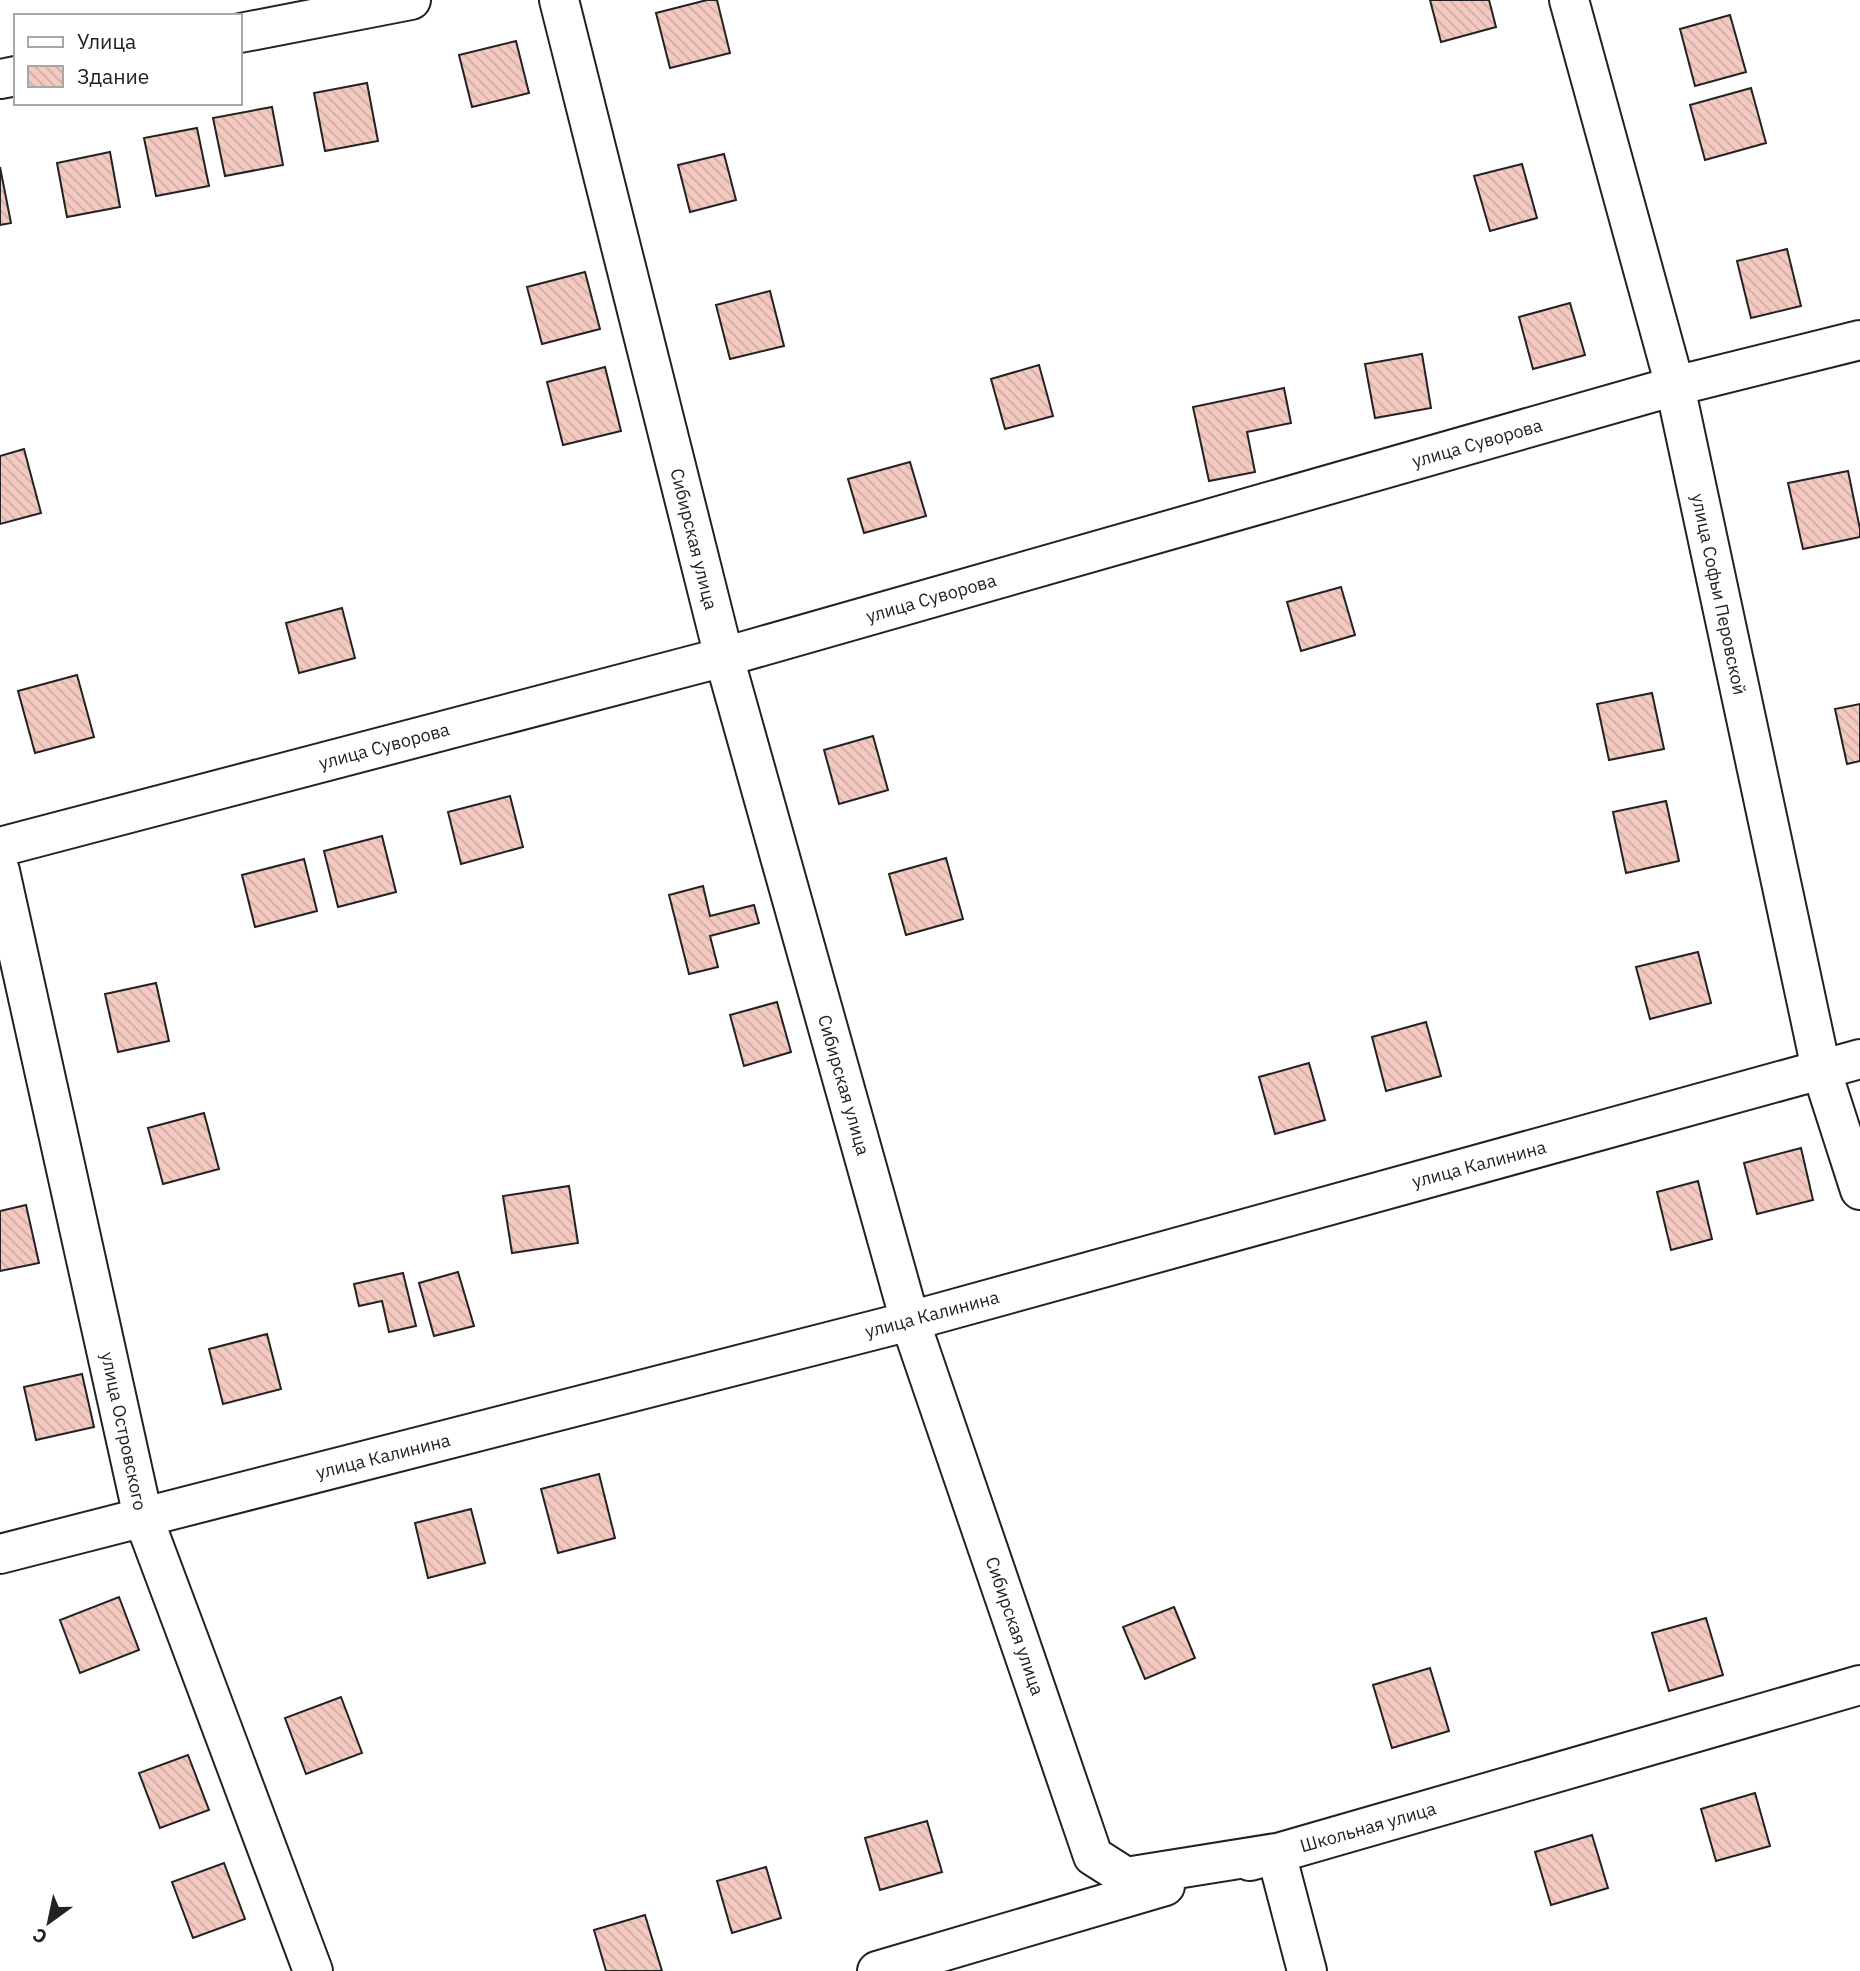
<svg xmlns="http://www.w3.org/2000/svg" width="1860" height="1971" viewBox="0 0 1860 1971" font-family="'IBM Plex Sans',sans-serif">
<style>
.building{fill:url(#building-back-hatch);stroke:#222;stroke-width:2}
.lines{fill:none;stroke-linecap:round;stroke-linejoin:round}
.minor-casing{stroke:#222;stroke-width:42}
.minor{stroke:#fff;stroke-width:38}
.labels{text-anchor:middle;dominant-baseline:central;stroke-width:5;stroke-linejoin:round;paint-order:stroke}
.street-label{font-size:18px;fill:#222;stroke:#fff}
</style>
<defs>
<pattern id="building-back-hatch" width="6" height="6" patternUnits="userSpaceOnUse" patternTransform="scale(1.75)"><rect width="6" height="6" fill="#f3c9c0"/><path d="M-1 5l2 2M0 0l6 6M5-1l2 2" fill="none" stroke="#d0aca5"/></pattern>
</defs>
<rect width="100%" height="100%" fill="#fff"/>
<path class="building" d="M707,0H717L730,53L670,68L656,13Z
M1430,0H1489L1496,27L1441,42Z
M1730,15L1746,72L1695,86L1680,29Z
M516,41L529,93L472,107L459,55Z
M367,83L378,141L325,151L314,93Z
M1751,88L1766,143L1705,160L1690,105Z
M272,107L283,165L225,176L213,118Z
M197,128L209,186L156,196L144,138Z
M110,152L120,207L67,217L57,163Z
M724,154L736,200L690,212L678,165Z
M1522,164L1537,218L1490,231L1474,176Z
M0,167L11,223L0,225Z
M1787,249L1801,306L1751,318L1737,261Z
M585,272L600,329L542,344L527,287Z
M770,291L784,346L730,359L716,305Z
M1570,303L1585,355L1533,369L1519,317Z
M1422,354L1431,408L1375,418L1365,364Z
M1039,365L1053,416L1005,429L991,379Z
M605,367L621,431L563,445L547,382Z
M1284,388L1291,423L1247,432L1255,472L1209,481L1193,407Z
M24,449L41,513L0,524V456Z
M910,462L926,516L864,533L848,479Z
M1848,471L1860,529V537L1803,549L1788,483Z
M1341,587L1355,635L1301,651L1287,602Z
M342,608L355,658L299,673L286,623Z
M77,675L94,737L35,753L18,691Z
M1652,693L1664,749L1609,760L1597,704Z
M1860,704V761L1847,764L1835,709Z
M873,736L888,790L839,804L824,750Z
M510,796L523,847L461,864L448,812Z
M1666,801L1679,861L1626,873L1613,812Z
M382,836L396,892L338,907L324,851Z
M946,858L963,919L906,935L889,874Z
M304,859L317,911L255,927L242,875Z
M703,886L710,916L754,905L759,923L710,936L718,967L689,974L669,895Z
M1698,952L1711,1003L1650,1019L1636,967Z
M156,983L169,1041L118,1052L105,994Z
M777,1002L791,1052L744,1066L730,1015Z
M1426,1022L1441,1076L1386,1091L1372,1037Z
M1309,1063L1325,1120L1275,1134L1259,1077Z
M204,1113L219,1169L163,1184L148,1128Z
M1801,1148L1813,1200L1757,1214L1744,1163Z
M1698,1181L1712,1239L1671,1250L1657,1192Z
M569,1186L578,1243L512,1253L503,1196Z
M26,1205L39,1263L0,1271V1211Z
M458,1272L474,1326L434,1336L419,1283Z
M403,1273L416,1326L389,1332L382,1301L359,1306L354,1284Z
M267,1334L281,1389L223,1404L209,1349Z
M82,1374L94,1427L36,1440L24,1387Z
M599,1474L615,1538L558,1553L541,1489Z
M471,1509L485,1563L428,1578L415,1523Z
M119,1597L139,1650L80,1673L60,1620Z
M1174,1607L1195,1658L1145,1679L1123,1627Z
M1706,1618L1723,1675L1669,1691L1652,1633Z
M1430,1668L1449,1731L1392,1748L1373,1685Z
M341,1697L362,1753L306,1774L285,1718Z
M188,1755L209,1810L160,1828L139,1773Z
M1755,1793L1770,1846L1716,1861L1701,1809Z
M927,1821L942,1872L880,1890L865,1838Z
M1592,1835L1608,1888L1551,1905L1535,1852Z
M224,1863L245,1919L193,1938L172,1882Z
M766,1867L781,1918L732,1933L717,1881Z
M645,1915L662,1971H606L594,1930Z"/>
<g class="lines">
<g class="minor-casing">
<path id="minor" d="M559,0L724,657L910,1321L1093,1856L1126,1877L1276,1853L1307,1971
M1569,0L1675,386L1821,1069L1860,1190
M240,33L411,0
M0,79L16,76
M0,847L724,657L1675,386L1860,340
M0,871L143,1517L313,1971
M0,1554L910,1321L1860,1059
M1250,1861L1860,1685
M877,1971L1165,1886"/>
</g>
<use href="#minor" class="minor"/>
</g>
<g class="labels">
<g class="street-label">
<text transform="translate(1477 443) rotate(-16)">улица Суворова</text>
<text transform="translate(694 539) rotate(76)">Сибирская улица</text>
<text transform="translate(1719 594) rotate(78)">улица Софьи Перовской</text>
<text transform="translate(931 598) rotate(-16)">улица Суворова</text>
<text transform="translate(384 746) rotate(-15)">улица Суворова</text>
<text transform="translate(844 1085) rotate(74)">Сибирская улица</text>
<text transform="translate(1479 1164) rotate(-15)">улица Калинина</text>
<text transform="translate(932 1314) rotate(-15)">улица Калинина</text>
<text transform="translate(124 1431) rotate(78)">улица Островского</text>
<text transform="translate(383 1456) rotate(-14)">улица Калинина</text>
<text transform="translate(1015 1626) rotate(71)">Сибирская улица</text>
<text transform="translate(1368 1827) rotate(-16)">Школьная улица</text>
</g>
</g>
<rect x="14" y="14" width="228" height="91" fill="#ffffff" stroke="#a7a7a7" stroke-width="2"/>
<rect x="28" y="37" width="35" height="10" fill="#ffffff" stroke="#a7a7a7" stroke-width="2"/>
<text x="77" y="49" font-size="21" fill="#222222">Улица</text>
<rect x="28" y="66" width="35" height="21" fill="url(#building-back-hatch)" stroke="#a7a7a7" stroke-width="2"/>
<text x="77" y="84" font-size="21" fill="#222222">Здание</text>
<g transform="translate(49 1922) rotate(213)" stroke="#ffffff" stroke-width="5" paint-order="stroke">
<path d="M0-5L12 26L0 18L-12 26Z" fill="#222222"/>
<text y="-10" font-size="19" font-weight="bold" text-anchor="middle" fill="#222222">С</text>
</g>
</svg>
